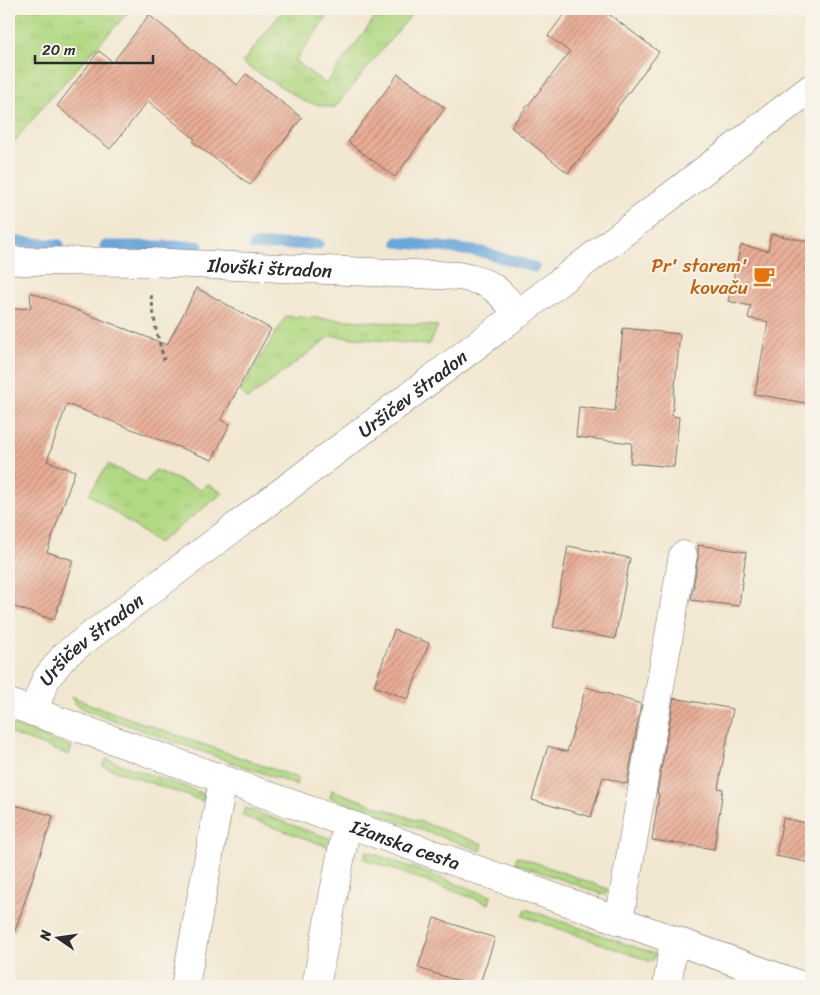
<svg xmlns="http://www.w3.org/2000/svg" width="820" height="995" viewBox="0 0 820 995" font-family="Sriracha,sans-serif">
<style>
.grass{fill:url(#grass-tufts);stroke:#6e8256}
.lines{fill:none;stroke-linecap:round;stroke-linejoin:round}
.stream{stroke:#69a6da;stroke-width:11}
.building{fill:url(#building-hatch)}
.minor-casing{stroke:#716d65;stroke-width:29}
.major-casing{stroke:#716d65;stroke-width:29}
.path{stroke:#716d65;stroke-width:3;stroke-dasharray:4 4;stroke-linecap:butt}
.minor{stroke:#fff;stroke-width:28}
.major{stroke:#fff;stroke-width:28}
.labels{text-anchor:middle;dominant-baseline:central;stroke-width:4;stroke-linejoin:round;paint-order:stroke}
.food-label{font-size:19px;fill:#c56008;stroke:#f7f3e8;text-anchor:end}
.street-label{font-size:19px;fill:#2b2b2b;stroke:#f7f3e8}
</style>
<defs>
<pattern id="grass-tufts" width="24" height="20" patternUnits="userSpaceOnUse" patternTransform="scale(1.25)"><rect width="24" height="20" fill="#b1d882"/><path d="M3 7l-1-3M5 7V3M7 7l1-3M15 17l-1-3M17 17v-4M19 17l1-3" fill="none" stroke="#98ba70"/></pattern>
<pattern id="building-hatch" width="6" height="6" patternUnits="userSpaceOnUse" patternTransform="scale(1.25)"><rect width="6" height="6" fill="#e9ad95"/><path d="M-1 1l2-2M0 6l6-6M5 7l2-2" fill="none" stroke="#bd8d7a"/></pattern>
</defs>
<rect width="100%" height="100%" fill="#f7f3e8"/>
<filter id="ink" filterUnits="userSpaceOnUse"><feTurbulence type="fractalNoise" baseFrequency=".02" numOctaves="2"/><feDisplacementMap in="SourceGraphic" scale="10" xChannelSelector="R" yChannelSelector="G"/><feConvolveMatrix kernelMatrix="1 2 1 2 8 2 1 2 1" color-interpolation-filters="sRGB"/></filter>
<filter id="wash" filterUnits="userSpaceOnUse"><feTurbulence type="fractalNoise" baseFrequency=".0096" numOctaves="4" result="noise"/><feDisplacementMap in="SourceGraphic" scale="20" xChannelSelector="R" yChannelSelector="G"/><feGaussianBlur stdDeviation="1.12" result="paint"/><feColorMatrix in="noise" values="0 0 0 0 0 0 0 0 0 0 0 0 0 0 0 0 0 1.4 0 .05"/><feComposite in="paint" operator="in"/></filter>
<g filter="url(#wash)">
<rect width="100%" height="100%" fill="#f2e7d0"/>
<path class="grass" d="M9,9H131L45,104L9,148Z
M284,9H333L295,61L326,84L381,9H416L334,108L306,102L242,63Z
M286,316L438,326L429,345L331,336L248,399L240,391Z
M108,464L145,483L155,470L202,490L207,484L223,493L158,543L89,494Z
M71,696L89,704L298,778L296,785L85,710L75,703Z
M9,724L72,747L69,755L9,733Z
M106,759L205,794L202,801L103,766Z
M332,790L483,844L481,851L330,797Z
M245,808L331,839L329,847L242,816Z
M366,851L491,896L489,904L364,859Z
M517,856L608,889L605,895L515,863Z
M526,909L655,954L652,962L523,916Z"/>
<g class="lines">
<path class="stream" d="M9,241L59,245
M398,242L482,252L534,267
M254,245L318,244
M105,246H198"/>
</g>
<g id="blocks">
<path class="building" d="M568,9H602L659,52L616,109L618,110L568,173L511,127L570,52L548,36Z
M149,15L237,85L246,74L302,118L250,185L193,142L195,139L148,101L110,149L57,106L99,51L113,62Z
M398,74L445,108L395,177L348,142Z
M771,234L811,242V404L755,394L768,322L748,318L751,306L728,301L741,245L768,251Z
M197,288L271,329L221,420L230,424L212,460L67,404L47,461L75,471L47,552L73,560L54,620L9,605V378L13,380L10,309L31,308L30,292L167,345Z
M623,328L680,334L672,416L679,417L674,467L630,463L632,443L576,437L579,407L615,411Z
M698,545L746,552L739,606L691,600L698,558Z
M568,546L630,558L615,639L553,627Z
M394,630L429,643L408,699L374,686Z
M586,687L641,704L627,784L603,777L591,817L532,800L548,746L567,752Z
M674,698L733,709L718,788L723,789L714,849L652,840L659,794L657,793Z
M9,803L53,816L15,931L9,930Z
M783,818L811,824V863L776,856Z
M434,918L495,938L479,986H474L418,968Z"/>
</g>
</g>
<g filter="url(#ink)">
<use href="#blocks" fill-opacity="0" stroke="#716d65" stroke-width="1"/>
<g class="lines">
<g class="minor-casing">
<g id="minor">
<path id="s1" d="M9,260L20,261L148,262L458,276C491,281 498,289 518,314"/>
<path id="s2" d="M33,712L46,679L65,655L518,314L811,88"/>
<path d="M619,921L683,555"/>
<path d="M185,986L223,780"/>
<path d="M316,986L347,824"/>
<path d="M667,986L674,940"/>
</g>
</g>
<g class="major-casing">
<g id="major">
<path id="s3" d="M9,703L803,986"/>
</g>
</g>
<path class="path" d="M151,295L156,330L164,360"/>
<use href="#minor" class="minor"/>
<use href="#major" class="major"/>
</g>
</g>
<defs>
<g id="cafe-bare" transform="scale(1.725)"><path d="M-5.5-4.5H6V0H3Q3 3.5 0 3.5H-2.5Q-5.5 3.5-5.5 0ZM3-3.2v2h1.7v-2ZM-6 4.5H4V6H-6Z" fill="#e8710a" stroke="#f7f3e8" stroke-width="2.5" paint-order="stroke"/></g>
</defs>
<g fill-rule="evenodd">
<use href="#cafe-bare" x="764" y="276"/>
</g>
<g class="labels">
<g class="food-label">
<text x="748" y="265">Pr' starem'<tspan x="748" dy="22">kovaču</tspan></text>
</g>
<g class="street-label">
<text stroke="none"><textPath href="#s1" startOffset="261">Ilovški štradon</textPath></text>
<text stroke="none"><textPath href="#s2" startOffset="501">Uršičev štradon</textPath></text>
<text stroke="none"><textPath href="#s2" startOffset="96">Uršičev štradon</textPath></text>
<text stroke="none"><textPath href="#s3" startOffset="421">Ižanska cesta</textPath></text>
</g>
</g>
<rect width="820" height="995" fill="none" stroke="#f7f3e8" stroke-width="30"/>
<g transform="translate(58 938) rotate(283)" stroke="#f7f3e8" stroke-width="4" paint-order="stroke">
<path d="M0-4L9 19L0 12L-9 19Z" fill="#2b2b2b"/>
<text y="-8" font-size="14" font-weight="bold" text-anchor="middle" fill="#2b2b2b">N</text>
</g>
<path d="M35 55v8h118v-8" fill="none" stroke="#2b2b2b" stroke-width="2.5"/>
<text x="42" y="55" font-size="15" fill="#2b2b2b" stroke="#f7f3e8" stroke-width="4" paint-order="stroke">20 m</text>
</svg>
